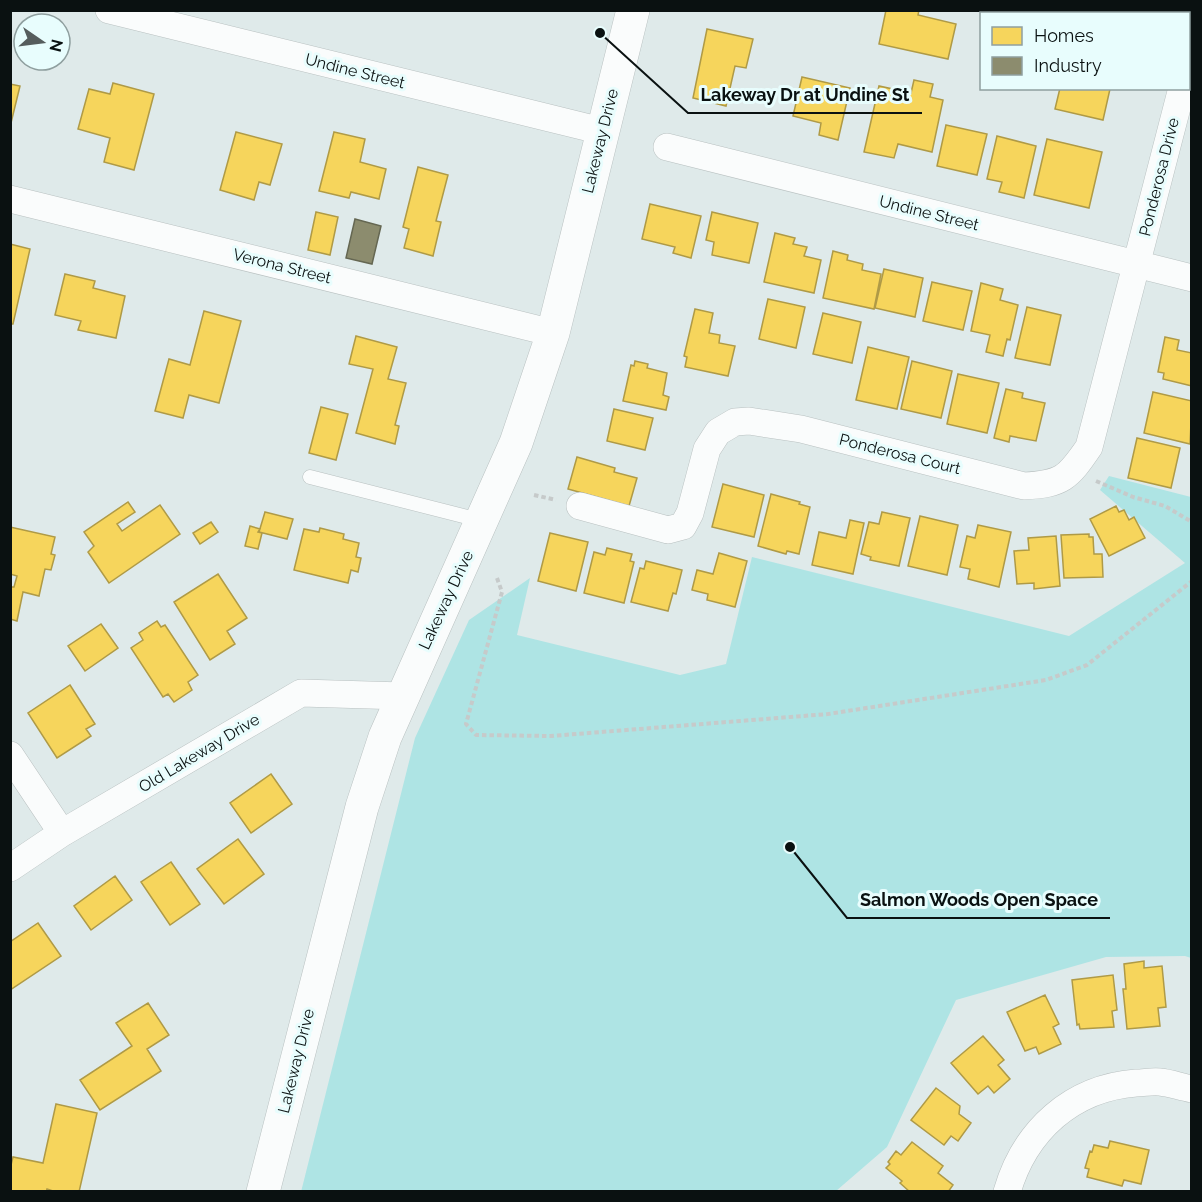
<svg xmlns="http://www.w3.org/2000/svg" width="1202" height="1202" viewBox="0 0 1202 1202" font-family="Raleway,sans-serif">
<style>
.green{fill:#aee4e4}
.homes{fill:#f6d55c;stroke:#af9a46;stroke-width:1.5}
.industry{fill:#8c8c6e;stroke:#656752;stroke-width:1.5}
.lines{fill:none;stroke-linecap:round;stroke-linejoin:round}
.lane-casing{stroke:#b9c1c1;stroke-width:15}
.street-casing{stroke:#b9c1c1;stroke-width:28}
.secondary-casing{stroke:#b9c1c1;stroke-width:34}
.path{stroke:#c6caca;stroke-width:4;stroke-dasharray:4.5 3;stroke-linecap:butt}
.lane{stroke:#fafcfc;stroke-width:14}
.street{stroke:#fafcfc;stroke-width:27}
.secondary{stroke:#fafcfc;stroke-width:33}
.labels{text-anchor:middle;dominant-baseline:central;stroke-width:6;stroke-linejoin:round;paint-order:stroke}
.street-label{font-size:16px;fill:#0a1111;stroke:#e8fdfd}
.leader{fill:none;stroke:#0a1111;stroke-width:2}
.callout-dot{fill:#0a1111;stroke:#e8fdfd;stroke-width:2}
.callout-label{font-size:18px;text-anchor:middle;font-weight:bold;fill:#0a1111;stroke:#e8fdfd;stroke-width:6;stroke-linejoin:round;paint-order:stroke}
</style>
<rect width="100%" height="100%" fill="#dfeaea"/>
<path class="green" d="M1109,476L1191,497V958L1185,956L1106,957L956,1000L887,1147L836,1191L301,1192L415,738L469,620L530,578L517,635L680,675L726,664L752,557L1069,636L1185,563L1100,490Z"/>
<path class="homes" d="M886,10H919L918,15L956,24L948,59L879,44Z
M707,29L753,39L746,68L735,66L726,106L693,98Z
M802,77L850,88L838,140L819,135L821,123L793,116Z
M914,80L933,84L930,97L943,100L932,152L898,144L894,158L864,152L879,86L911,93Z
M113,83L154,94L134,170L104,162L110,138L78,129L89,89L110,94Z
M10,84L20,86L10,127Z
M1060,88L1110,89L1103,120L1055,109Z
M946,125L987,134L977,175L937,166Z
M236,132L282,144L270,185L259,182L254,200L220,190Z
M334,132L365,139L360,162L386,169L379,199L351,192L349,198L319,191Z
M997,136L1036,146L1024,198L999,192L1002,182L987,179Z
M1047,139L1102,152L1089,208L1034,195Z
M418,167L448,175L436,221L441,222L433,256L404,248L409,229L403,227Z
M650,204L701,216L691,258L673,253L675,247L642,239Z
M316,212L338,217L330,255L308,250Z
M712,212L758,223L749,263L712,255L714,242L706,240Z
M775,233L795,238L793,244L807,247L804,256L821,260L814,293L764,282Z
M10,244L30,249L13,324H10Z
M833,251L848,255L847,260L863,264L862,270L881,274L874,309L823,298Z
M884,269L923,278L915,317L875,308Z
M65,274L95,281L93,288L125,296L116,338L78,330L81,321L55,315Z
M932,282L972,291L963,330L923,321Z
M981,283L1003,289L1000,300L1018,305L1010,340L1007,339L1003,356L986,352L990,335L971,331Z
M768,299L805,307L796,348L759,339Z
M1027,307L1061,315L1050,365L1015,358Z
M695,309L713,313L709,333L720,335L719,343L735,346L728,376L685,367L687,357L684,356Z
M204,311L241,321L219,403L189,395L183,418L155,411L169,359L190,365Z
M823,313L861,322L852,363L813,354Z
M356,336L397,347L388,379L406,383L395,425L399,426L395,444L356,433L373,369L349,364Z
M1165,337L1179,340L1177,350L1192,353V386L1163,379L1164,373L1158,372Z
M868,347L909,357L897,409L856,400Z
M635,361L648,364L647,368L667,373L663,395L669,397L666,410L623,401L631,365L634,366Z
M912,361L952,371L941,418L901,409Z
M958,374L999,383L987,433L947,424Z
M1006,389L1023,393L1022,398L1045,403L1036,441L1010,436L1009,442L994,438Z
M1153,392L1192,401L1190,444L1144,433Z
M321,407L348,414L336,460L309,453Z
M614,409L653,418L645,450L607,441Z
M1137,438L1180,448L1171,488L1128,478Z
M577,457L615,468L614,472L637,478L629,506L568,489Z
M723,484L764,495L754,537L712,527Z
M771,494L800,502L799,504L810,507L799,554L787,551L786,554L758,546Z
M128,502L135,512L117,524L122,531L160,505L180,534L109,583L88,552L94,546L84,532Z
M1116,506L1119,512L1124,510L1129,520L1134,517L1145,538L1109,556L1090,519Z
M265,512L293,519L287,539L259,532Z
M882,512L910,518L899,566L870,560L871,557L861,554L869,522L879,524Z
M920,516L958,525L947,575L908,566Z
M850,520L864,523L853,574L812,565L819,532L846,538Z
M211,522L218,532L200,544L193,533Z
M978,525L1011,532L999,587L968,579L970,569L960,567L967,536L975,538Z
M250,526L260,529L258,532L262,533L258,549L245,546Z
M10,527L55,537L51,554L55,555L51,570L45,569L39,596L23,592L17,621L10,619V587H14L17,576L10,574Z
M320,528L344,534L343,539L359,543L356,557L361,558L358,572L351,570L348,583L294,570L304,529L319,532Z
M550,533L588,542L576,591L538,581Z
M1089,534V537H1093L1094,554H1102L1103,577L1064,578L1061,535Z
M1056,536L1060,586L1034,589V583L1017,584L1014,551L1029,550L1028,538Z
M607,548L632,554L630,561L634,562L624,603L584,593L594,552L605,555Z
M719,553L747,561L735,607L707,600L708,594L692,590L697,570L713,574Z
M646,561L682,570L676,594L673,593L668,611L631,602L640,568L644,569Z
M218,574L247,618L227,631L235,644L210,660L174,602Z
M157,621L161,627L165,625L198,675L188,682L192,690L174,702L168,694L163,697L131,648L143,640L139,633Z
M101,624L118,648L85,671L68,646Z
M70,685L95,724L86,729L91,736L57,758L28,713Z
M271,774L292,804L251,833L230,803Z
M238,839L264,874L224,904L197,869Z
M171,862L200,904L170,925L141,882Z
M115,876L132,900L91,930L74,906Z
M38,923L61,956L10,990V942Z
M1144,961V968L1162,966L1166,1007L1158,1008L1160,1026L1127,1029L1123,989H1126L1124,964Z
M1113,975L1117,1010L1112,1011L1114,1027L1080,1029L1079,1024L1077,1025L1072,980Z
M1045,995L1059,1024L1053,1027L1061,1044L1039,1054L1036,1047L1025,1051L1007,1012Z
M148,1003L169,1035L147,1049L161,1071L100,1110L80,1080L132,1046L116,1023Z
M983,1036L1004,1060L998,1065L1010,1079L994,1093L988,1086L978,1094L951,1063Z
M936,1088L960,1106L959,1114L971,1123L958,1141L951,1136L944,1145L911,1120Z
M56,1104L97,1113L79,1192H56L47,1189L46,1192H10V1169L13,1157L43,1163Z
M1110,1141L1149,1150L1141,1184L1124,1180L1122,1186L1087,1177L1089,1169L1085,1168L1090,1151L1092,1152L1094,1145L1108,1148Z
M912,1142L943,1166L938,1173L953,1185L948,1192H910L900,1183L902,1181L886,1168L890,1164L888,1162L896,1151L901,1155Z"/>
<path class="industry" d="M355,219L381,226L372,264L346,258Z"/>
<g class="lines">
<g class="lane-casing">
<path id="lane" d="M310,477L483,521"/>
</g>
<g class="street-casing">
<path id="street" d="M109,10L602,131
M1188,61L1192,49
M667,147L1192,278
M10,199L553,333
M580,506L668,530L683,526L690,513L707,449L718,432L735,422L749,421L801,429L1024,486C1062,484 1068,478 1089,447L1182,88
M10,755L62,833
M10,868L62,833L301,693L403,696
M1007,1192C1025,1130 1072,1088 1136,1083C1144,1083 1152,1081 1160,1082C1170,1083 1181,1087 1192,1089"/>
</g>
<g class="secondary-casing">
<path id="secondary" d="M263,1192L362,807L385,737L516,443L553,333L633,10"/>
</g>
<path class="path" d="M1096,481L1133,497L1165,506L1192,522
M534,495L556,500
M497,578L502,592L466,724L476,735L551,736L828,714L1046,680L1087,665L1192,581"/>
<use href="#lane" class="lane"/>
<use href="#street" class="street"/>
<use href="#secondary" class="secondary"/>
</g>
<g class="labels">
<g class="street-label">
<text transform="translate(355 71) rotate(14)">Undine Street</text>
<text transform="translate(600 141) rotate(-76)">Lakeway Drive</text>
<text transform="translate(1159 177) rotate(-76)">Ponderosa Drive</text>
<text transform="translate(929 213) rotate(14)">Undine Street</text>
<text transform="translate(282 266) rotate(14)">Verona Street</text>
<text transform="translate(900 454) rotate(14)">Ponderosa Court</text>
<text transform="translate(446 600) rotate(-65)">Lakeway Drive</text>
<text transform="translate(199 753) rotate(-31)">Old Lakeway Drive</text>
<text transform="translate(296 1061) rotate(-76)">Lakeway Drive</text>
</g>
</g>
<path class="leader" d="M600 33L688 113H922M790 847L847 918H1110"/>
<g class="callout-dot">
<circle cx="600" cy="33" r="6"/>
<circle cx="790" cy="847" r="6"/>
</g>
<g class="callout-label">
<text x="805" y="101">Lakeway Dr at Undine St</text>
<text x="979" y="906">Salmon Woods Open Space</text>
</g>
<rect width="1202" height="1202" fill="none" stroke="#0a1111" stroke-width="24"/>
<rect x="980" y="12" width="210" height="78" fill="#e8fdfd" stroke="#8f9f9f" stroke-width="1.5"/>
<rect x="992" y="27" width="30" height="18" fill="#f6d55c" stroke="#8f9f9f" stroke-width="1.5"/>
<text x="1034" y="42" font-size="18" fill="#0a1111">Homes</text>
<rect x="992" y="57" width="30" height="18" fill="#8c8c6e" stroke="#8f9f9f" stroke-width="1.5"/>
<text x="1034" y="72" font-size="18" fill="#0a1111">Industry</text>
<g transform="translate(42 42) rotate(104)"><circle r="28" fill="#e8fdfd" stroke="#8f9f9f" stroke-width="1.5"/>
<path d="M0-4.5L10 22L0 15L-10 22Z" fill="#555d5d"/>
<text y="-9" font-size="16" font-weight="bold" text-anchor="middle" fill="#0a1111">N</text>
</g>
</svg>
